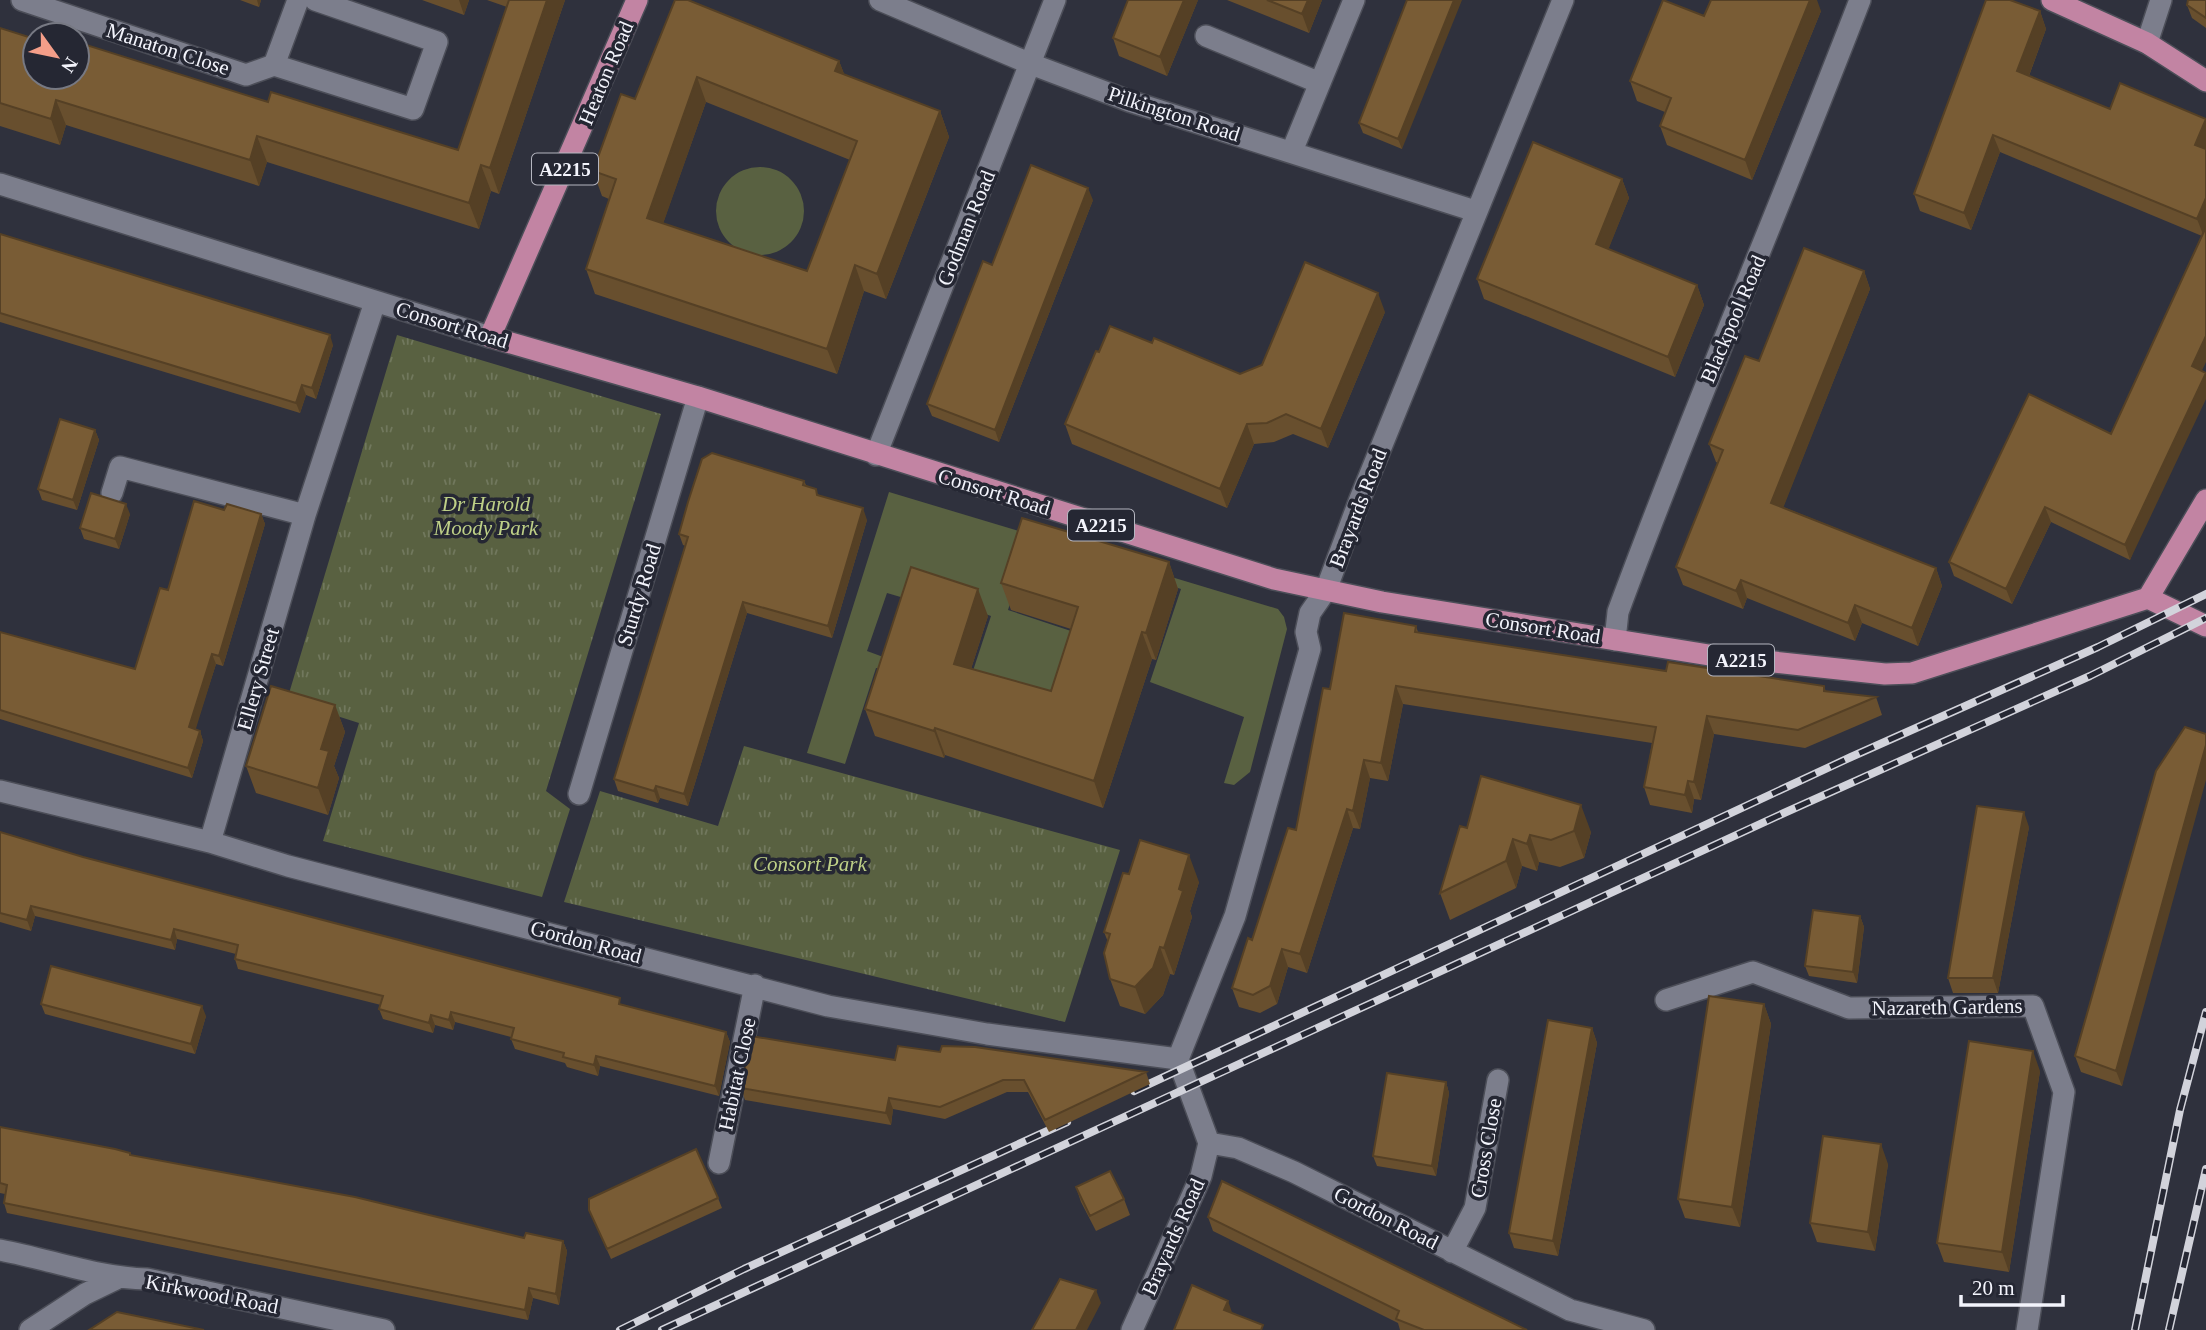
<svg xmlns="http://www.w3.org/2000/svg" width="2206" height="1330" viewBox="0 0 2206 1330" font-family="'Times New Roman',serif">
<style>
.grass{fill:#596141}
.park{fill:url(#park-tufts)}
.lines{fill:none;stroke-linecap:round;stroke-linejoin:round}
.minor-casing{stroke:#4c4e58;stroke-width:24}
.major-casing{stroke:#4c4e58;stroke-width:24}
.minor{stroke:#7c7e8c;stroke-width:21}
.major{stroke:#c284a3;stroke-width:21}
.rail-casing{stroke:#d2d3db;stroke-width:8}
.rail{stroke:#252733;stroke-width:5;stroke-dasharray:16;stroke-linecap:butt}
.wall{fill:#684f2e;fill-rule:evenodd}
.shaded-wall{fill:#554025}
.building{fill:#795c35;stroke:#554025;stroke-width:2;fill-rule:evenodd}
.labels{text-anchor:middle;dominant-baseline:central;stroke-width:7;stroke-linejoin:round;paint-order:stroke}
.shield{fill:#252733;stroke:#b5b6c0;stroke-width:2}
.shield-label{font-size:19px;font-weight:bold;fill:#f3f4fc}
.street-label{font-size:21px;fill:#f3f4fc;stroke:#252733}
.park-label{font-size:21px;font-style:italic;fill:#bed087;stroke:#252733}
</style>
<defs>
<pattern id="park-tufts" width="24" height="20" patternUnits="userSpaceOnUse" patternTransform="scale(1.75)"><rect width="24" height="20" fill="#596141"/><path d="M3 7l-1-3M5 7V3M7 7l1-3M15 17l-1-3M17 17v-4M19 17l1-3" fill="none" stroke="#71785d"/></pattern>
</defs>
<rect width="100%" height="100%" fill="#2f313d"/>
<path class="grass" d="M716 211a44 44 0 1 1 88 0a44 44 0 1 1-88 0Z
M889,492L1278,609L1284,617L1287,629L1250,772L1234,785L1224,783L1244,717L1150,682L1181,589L1030,539L1008,610L1086,636L1059,714L967,689L991,616L908,587L904,598L887,593L867,651L886,658L881,669L876,668L845,764L807,753Z"/>
<path class="park" d="M397,335L661,414L546,791L570,809L542,897L323,841L359,723L287,700Z
M744,746L1120,850L1065,1022L564,902L600,791L718,826Z"/>
<g class="lines">
<g class="minor-casing">
<path id="minor" d="M22,0L246,75L274,65L413,109L437,42L315,0
M880,0L1031,64L1129,101L1475,211
M1206,36L1320,83
M2147,43L2161,0
M274,65L298,0
M1292,151L1354,0
M0,184L490,337
M876,455L1055,0
M112,493L120,467L305,515
M1615,640L1618,612C1694,406 1781,205 1860,0
M0,791L210,842L288,866L828,1006L987,1034L1178,1059
M579,794L698,397
M210,842L305,515L375,302
M1666,1000L1753,972L1849,1008L2033,1006L2064,1092L2027,1330
M1209,1143L1178,1059L1235,916L1310,649L1306,632L1310,613L1326,590L1360,499L1563,0
M1209,1143L1238,1148L1294,1172L1570,1310L1644,1330
M719,1163L755,985
M0,1250C49,1259 98,1278 147,1279L384,1330
M1452,1252L1475,1208L1498,1080
M30,1330L85,1294L116,1279
M1132,1330L1201,1176L1209,1143"/>
</g>
<g class="major-casing">
<path id="major" d="M637,0L490,337L698,397L1274,579L1382,602L1709,655L1885,674L1912,673L2148,598L2206,626
M2052,0L2147,43L2206,81
M2148,598L2206,500"/>
</g>
<use href="#minor" class="minor"/>
<use href="#major" class="major"/>
<g class="rail-casing">
<path id="rail" d="M1134,1091L1851,757L2098,647L2206,594
M620,1330L744,1269L1067,1122
M662,1330L1784,813L2090,676L2206,618
M2135,1330L2180,1110L2206,1012
M2169,1330L2206,1169"/>
</g>
<use href="#rail" class="rail"/>
</g>
<path class="wall" d="M240,0H261L259,7Z
M422,0H469L464,15Z
M487,0H565L499,194L491,191L479,229L267,162L259,186L66,125L60,145L0,126V28L35,77L268,102L458,150L507,7Z
M675,0L839,61L844,74L940,111L949,137L886,299L864,291L837,374L595,294L586,269L609,199L602,196L593,171L635,99ZM706,102L850,160L807,271L663,223Z
M1198,0L1167,76L1119,56L1113,38Z
M1227,0H1322L1309,33Z
M1407,0L1402,149L1363,133L1359,123Z
M2206,0V28L2192,18L2187,5Z
M1821,11L1752,180L1667,145L1660,126L1665,112L1637,101L1630,81L1704,16Z
M2040,11L2046,29L2029,76L2110,109L2206,119L2202,371L2130,560L2051,522L2012,604L1954,576L1949,562L2111,434L2202,236L2000,152L1971,230L1920,211L1914,194Z
M1622,179L1629,198L1608,249L1697,285L1704,305L1675,377L1484,299L1477,279Z
M1093,200L999,442L932,416L927,404L992,265Z
M0,234L333,345L316,399L306,395L300,413L0,322Z
M1864,271L1870,289L1783,507L1936,568L1942,586L1918,646L1862,623L1855,641L1747,598L1743,609L1683,585L1676,567L1718,463L1716,462L1709,444L1759,361Z
M1385,312L1328,448L1293,434L1274,442L1254,444L1227,508L1072,444L1065,424L1152,343L1240,374Z
M95,430L99,440L77,510L42,500L38,489Z
M804,481L806,485L819,495L867,520L832,638L747,613L688,806L660,798L658,803L618,791L614,779L686,546L683,545L679,534Z
M224,510L261,514L265,524L223,666L216,664L195,729L200,731L203,741L192,778L0,719V632L135,669L168,590Z
M130,514L119,549L84,539L80,528Z
M1169,562L1178,589L1156,660L1152,659L1103,808L945,755L944,758L875,736L865,709L988,616L971,669L1051,691L1071,629L1011,610L1001,583Z
M1416,626L1418,632L1666,671L1824,686L1826,692L1876,697L1882,715L1805,748L1714,734L1701,800L1694,799L1692,813L1650,805L1644,787L1652,743L1403,704L1388,781L1370,778L1360,829L1353,828L1307,973L1288,967L1277,1004L1260,1013L1239,1007L1232,988L1296,830L1330,689Z
M335,705L345,732L334,766L339,778L328,815L256,793L246,766Z
M2185,727L2122,1086L2081,1072L2075,1056Z
M1481,776L1591,832L1584,858L1560,867L1539,862L1537,871L1522,866L1516,888L1450,920L1440,893L1467,828Z
M2029,827L1998,993H1953L1948,978Z
M0,832L83,857L623,1006L726,1032L730,1042L719,1096L600,1066L598,1076L567,1067L565,1063L515,1049L511,1039V1037L455,1022L453,1030L435,1025L433,1033L383,1019L379,1009L381,1005L238,969L235,959L236,954L177,939L175,950L35,916L31,931L0,922Z
M1129,874L1199,882L1190,911L1192,917L1174,975L1170,974L1163,995L1145,1014L1120,1006L1110,979L1108,942L1104,932Z
M1860,916L1864,927L1857,983L1809,976L1805,966Z
M41,1004L206,1016L195,1054L45,1014Z
M1764,1004L1771,1024L1740,1227L1685,1218L1678,1199Z
M1592,1028L1597,1043L1558,1256L1514,1248L1509,1233Z
M940,1052L1146,1072L1150,1084L1049,1132L1028,1092H1007L945,1119L893,1109L891,1125L745,1100L741,1088Z
M2040,1071L2009,1272L1944,1262L1937,1243Z
M1446,1082L1449,1093L1436,1176L1377,1166L1373,1156Z
M0,1127L130,1153L131,1155L524,1238L563,1241L567,1251L559,1305L533,1298L528,1320L7,1213L4,1203L5,1194L0,1193Z
M1888,1164L1875,1251L1817,1242L1810,1223Z
M1076,1187L1124,1199L1130,1215L1096,1231L1081,1202Z
M718,1198L722,1208L611,1259L589,1210Z
M1208,1217L1527,1330H1400L1398,1323L1213,1231Z"/>
<path class="shaded-wall" d="M257,0H261L259,7Z
M459,0H469L464,15Z
M547,0H565L499,194L490,168Z
M1184,0H1198L1167,76L1160,57Z
M1308,0H1322L1309,33L1302,14Z
M1454,0H1462L1402,149L1398,139Z
M1810,0H1817L1821,11L1752,180L1745,160Z
M2040,11L2046,29L2024,89L2017,71Z
M839,61L849,86L835,71Z
M697,77L706,102L656,244L647,218Z
M56,100L66,125L60,145L51,119Z
M940,111L949,137L886,299L877,274Z
M2206,119V151L2195,145Z
M1993,135L2000,152L1971,230L1964,213Z
M257,136L267,162L259,186L250,160Z
M481,165L491,191L479,229L469,203Z
M1622,179L1629,198L1603,263L1596,244Z
M1088,188L1093,200L999,442L995,430Z
M2206,198V232L2204,237L2197,219Z
M855,265L864,291L837,374L827,349Z
M1864,271L1870,289L1778,521L1771,503Z
M1697,285L1704,305L1675,377L1668,357Z
M1378,293L1385,312L1328,448L1321,429Z
M330,335L333,345L316,399L312,388Z
M2206,336V362L2197,381L2192,366Z
M2206,373V399L2130,560L2125,545Z
M302,385L306,395L300,413L296,403Z
M1247,424L1254,444L1227,508L1220,489Z
M95,430L99,440L77,510L73,500Z
M126,504L130,514L119,549L115,539Z
M2045,507L2051,522L2012,604L2006,589Z
M863,508L867,520L832,638L828,626Z
M261,514L265,524L223,666L219,656Z
M1169,562L1178,589L1156,660L1146,633Z
M1936,568L1942,586L1918,646L1912,628Z
M1741,580L1747,598L1743,609L1736,591Z
M978,589L988,616L964,691L954,664Z
M743,602L747,613L688,806L684,794Z
M1855,605L1862,623L1855,641L1848,623Z
M1142,632L1152,659L1103,808L1094,781Z
M212,654L216,664L193,738L189,727Z
M1396,686L1403,704L1388,781L1381,763Z
M335,705L345,732L334,766L339,778L328,815L318,788L321,749Z
M1707,716L1714,734L1701,800L1694,782Z
M935,728L945,755L944,758L934,731Z
M200,731L203,741L192,778L188,768Z
M2206,745V780L2122,1086L2116,1071Z
M1364,760L1370,778L1360,829L1353,811Z
M1688,781L1694,799L1692,813L1685,795Z
M656,786L660,798L658,803L654,791Z
M1581,805L1591,832L1584,858L1574,831Z
M1347,809L1353,828L1307,973L1300,954Z
M2024,812L2029,827L1998,993L1993,978Z
M1530,835L1539,862L1537,871L1527,844Z
M1513,839L1522,866L1516,888L1506,861Z
M1189,855L1199,882L1190,911L1192,917L1174,975L1164,948L1179,889Z
M31,906L35,916L31,931L27,920Z
M1860,916L1864,927L1857,983L1853,972Z
M174,929L177,939L175,950L171,940Z
M1160,947L1170,974L1163,995L1145,1014L1135,987Z
M1282,949L1288,967L1277,1004L1270,986Z
M1764,1004L1771,1024L1740,1227L1732,1207Z
M202,1006L206,1016L195,1054L191,1044Z
M451,1012L455,1022L453,1030L449,1020Z
M431,1015L435,1025L433,1033L429,1023Z
M1592,1028L1597,1043L1558,1256L1553,1241Z
M726,1032L730,1042L719,1096L715,1086Z
M2033,1051L2040,1071L2009,1272L2002,1252Z
M596,1056L600,1066L598,1076L594,1065Z
M1446,1082L1449,1093L1436,1176L1432,1166Z
M889,1098L893,1109L891,1125L886,1113Z
M1881,1144L1888,1164L1875,1251L1868,1232Z
M563,1241L567,1251L559,1305L556,1294Z
M529,1288L533,1298L528,1320L525,1310Z
M1096,1290L1101,1303L1087,1330H1076Z
M1228,1301L1234,1318L1224,1310Z"/>
<path class="building" d="M509,0H547L490,168L481,165L469,203L257,136L250,160L56,100L51,119L0,103V28L35,39V77H77V42L268,102L271,92L458,150Z
M675,0H688L839,61L835,71L940,111L877,274L855,265L827,349L586,269L616,179L593,171L621,94L635,99ZM697,77L857,141L807,271L647,218Z
M1128,0H1184L1160,57L1113,38Z
M1267,0H1308L1302,14Z
M1407,0H1454L1398,139L1359,123Z
M1663,0L1704,16L1711,0H1810L1745,160L1660,126L1671,98L1630,81Z
M1986,0H2010L2040,11L2017,71L2110,109L2120,83L2206,119L2195,145L2206,149V198L2197,219L1993,135L1964,213L1914,194Z
M2188,0H2206V18L2187,5Z
M1533,142L1622,179L1596,244L1697,285L1668,357L1477,279Z
M1031,165L1088,188L995,430L927,404L983,261L992,265Z
M2206,227V336L2192,366L2206,373L2125,545L2045,507L2006,589L1949,562L2029,394L2111,434Z
M0,234L330,335L312,388L302,385L296,403L0,313Z
M1804,248L1864,271L1771,503L1936,568L1912,628L1855,605L1848,623L1741,580L1736,591L1676,567L1723,450L1709,444L1745,356L1759,361Z
M1305,262L1378,293L1321,429L1286,414L1267,423L1247,424L1220,489L1065,424L1096,351L1099,352L1110,326L1152,343L1154,338L1240,374L1262,365Z
M60,419L95,430L73,500L38,489Z
M712,453L804,481L803,485L816,489L817,495L863,508L828,626L743,602L684,794L656,786L654,791L614,779L688,537L679,534L688,502L702,459Z
M91,493L126,504L115,539L80,528Z
M194,501L224,510L227,504L261,514L219,656L212,654L189,727L200,731L188,768L0,710V632L135,669L160,588L168,590Z
M1022,518L1169,562L1146,633L1142,632L1094,781L935,728L934,731L865,709L911,567L978,589L954,664L1051,691L1078,607L1001,583Z
M1344,613L1416,626L1415,632L1441,636L1666,671L1668,662L1824,686V691L1876,697L1798,730L1707,716L1694,782L1688,781L1685,795L1644,787L1656,727L1396,686L1381,763L1364,760L1353,811L1347,809L1300,954L1282,949L1270,986L1253,995L1232,988L1248,938L1252,940L1288,828L1296,830L1323,688L1330,689Z
M271,686L335,705L321,749L329,751L318,788L246,766Z
M2185,727L2206,734V745L2116,1071L2075,1056L2156,771Z
M1481,776L1581,805L1574,831L1551,840L1530,835L1527,844L1513,839L1506,861L1440,893L1460,826L1467,828Z
M1977,806L2024,812L1993,978H1948Z
M0,832L83,857L620,998L619,1004L726,1032L715,1086L596,1056L594,1065L563,1057L564,1053L511,1039L514,1028L451,1012L449,1020L431,1015L429,1023L379,1009L383,996L235,959L238,945L174,929L171,940L31,906L27,920L0,913Z
M1140,840L1189,855L1179,889L1183,891L1164,948L1160,947L1153,968L1135,987L1110,979L1104,953L1110,934L1104,932L1123,873L1129,874Z
M1813,910L1860,916L1853,972L1805,966Z
M51,966L202,1006L191,1044L41,1004Z
M1709,996L1764,1004L1732,1207L1678,1199Z
M1548,1020L1592,1028L1553,1241L1509,1233Z
M751,1036L895,1060L898,1046L940,1052L942,1046L975,1047L1146,1072L1045,1120L1024,1080H1003L940,1107L889,1098L886,1113L741,1088Z
M1969,1041L2033,1051L2002,1252L1937,1243Z
M1387,1073L1446,1082L1432,1166L1373,1156Z
M0,1127L115,1149L130,1153V1155L355,1197L524,1238L526,1233L563,1241L556,1294L529,1288L525,1310L4,1203L7,1185L0,1183Z
M1823,1136L1881,1144L1868,1232L1810,1223Z
M696,1149L718,1198L607,1249L589,1210V1199Z
M1110,1171L1124,1199L1090,1216L1076,1187Z
M1222,1181L1527,1330H1424L1396,1319L1399,1311L1208,1217Z
M1060,1279L1096,1290L1076,1330H1032Z
M1192,1285L1228,1301L1224,1310L1263,1325L1261,1330H1174Z
M117,1312L204,1330H89Z"/>
<g class="labels">
<g class="shield">
<rect x="532" y="153.5" width="66" height="31" rx="5"/>
<rect x="1068" y="509.5" width="66" height="31" rx="5"/>
<rect x="1708" y="644.5" width="66" height="31" rx="5"/>
</g>
<g class="shield-label">
<text x="565" y="169">A2215</text>
<text x="1101" y="525">A2215</text>
<text x="1741" y="660">A2215</text>
</g>
<g class="street-label">
<text transform="translate(168 49) rotate(18)">Manaton Close</text>
<text transform="translate(606 73) rotate(-67)">Heaton Road</text>
<text transform="translate(1174 114) rotate(18)">Pilkington Road</text>
<text transform="translate(966 228) rotate(-68)">Godman Road</text>
<text transform="translate(1733 319) rotate(-67)">Blackpool Road</text>
<text transform="translate(452 325) rotate(17)">Consort Road</text>
<text transform="translate(994 492) rotate(17)">Consort Road</text>
<text transform="translate(1358 508) rotate(-69)">Brayards Road</text>
<text transform="translate(639 595) rotate(-73)">Sturdy Road</text>
<text transform="translate(1543 628) rotate(9)">Consort Road</text>
<text transform="translate(258 679) rotate(-74)">Ellery Street</text>
<text transform="translate(586 942) rotate(15)">Gordon Road</text>
<text transform="translate(1947 1007) rotate(-1)">Nazareth Gardens</text>
<text transform="translate(737 1074) rotate(-78)">Habitat Close</text>
<text transform="translate(1486 1148) rotate(-80)">Cross Close</text>
<text transform="translate(1386 1218) rotate(27)">Gordon Road</text>
<text transform="translate(1173 1237) rotate(-66)">Brayards Road</text>
<text transform="translate(212 1294) rotate(11)">Kirkwood Road</text>
</g>
<g class="park-label">
<text x="486" y="504">Dr Harold<tspan x="486" dy="24">Moody Park</tspan></text>
<text x="810" y="864">Consort Park</text>
</g>
</g>
<g transform="translate(56 56) rotate(123)"><circle r="33" fill="#252733" stroke="#777983" stroke-width="2"/>
<path d="M0-5L12 26L0 18L-12 26Z" fill="#f49e89"/>
<text y="-10" font-size="19" font-weight="bold" text-anchor="middle" fill="#f3f4fc">N</text>
</g>
<path d="M1961 1295v10h102v-10" fill="none" stroke="#f3f4fc" stroke-width="3.5"/>
<text x="1972" y="1295" font-size="21" fill="#f3f4fc" stroke="#252733" stroke-width="5" paint-order="stroke">20 m</text>
</svg>
